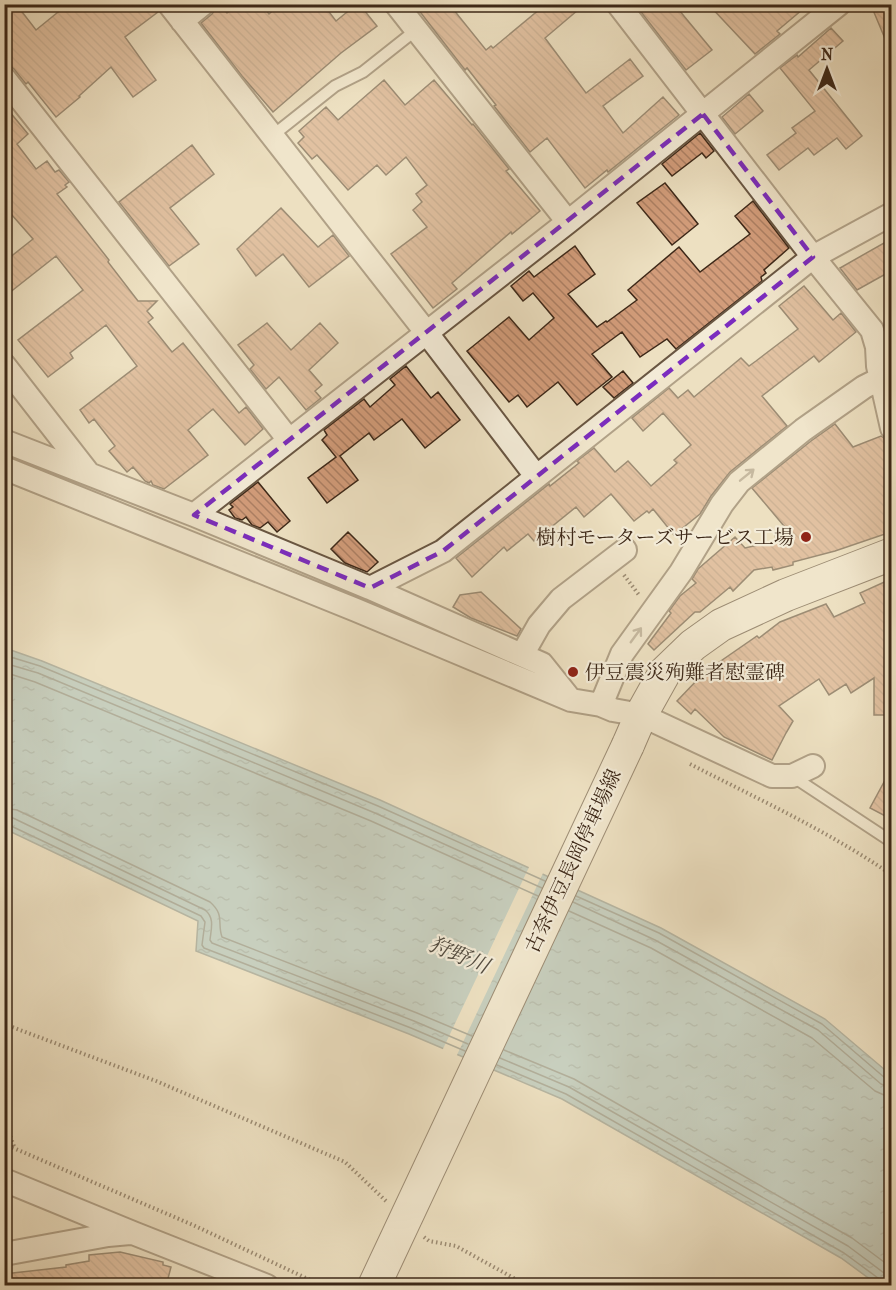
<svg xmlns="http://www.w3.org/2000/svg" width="896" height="1290" viewBox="0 0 896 1290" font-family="'IM FELL French Canon','Noto Serif JP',serif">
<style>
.water{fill:url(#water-ripples);stroke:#75807a;stroke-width:1.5}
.pier{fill:#ede0c1}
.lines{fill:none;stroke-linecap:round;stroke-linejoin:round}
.shore{stroke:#6c726a;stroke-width:1.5}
.building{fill:url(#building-back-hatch);stroke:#3d2818;stroke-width:1.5}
.service-casing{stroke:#695642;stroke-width:14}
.minor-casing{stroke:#695642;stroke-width:26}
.secondary-casing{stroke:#3d2818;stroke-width:34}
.path{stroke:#3d2818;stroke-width:4;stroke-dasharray:1.5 3;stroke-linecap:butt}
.service{stroke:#f3ebd7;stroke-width:10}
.minor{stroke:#f3ebd7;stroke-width:22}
.secondary{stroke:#f3ebd7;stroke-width:32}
.secondary-bridge-casing{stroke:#3d2818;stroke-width:34;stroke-linecap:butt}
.secondary-bridge{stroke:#f3ebd7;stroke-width:32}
.oneway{stroke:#988a78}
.marked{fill:none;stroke:#7b2cbf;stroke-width:4.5;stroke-dasharray:12 8;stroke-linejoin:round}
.poi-dot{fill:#8f2418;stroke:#f3ebd7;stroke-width:2}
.labels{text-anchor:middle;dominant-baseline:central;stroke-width:4.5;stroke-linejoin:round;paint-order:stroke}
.poi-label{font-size:20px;fill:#3d2818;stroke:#f3ebd7;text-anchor:end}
.street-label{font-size:20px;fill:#3d2818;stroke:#f3ebd7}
.water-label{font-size:21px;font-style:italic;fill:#544d41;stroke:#f3ebd7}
</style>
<defs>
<pattern id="water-ripples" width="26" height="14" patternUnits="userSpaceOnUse" patternTransform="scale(1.5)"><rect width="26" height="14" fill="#9bbbbb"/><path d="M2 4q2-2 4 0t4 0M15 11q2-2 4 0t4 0" fill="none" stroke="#809897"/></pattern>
<pattern id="building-back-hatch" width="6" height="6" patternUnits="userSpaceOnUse" patternTransform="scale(1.5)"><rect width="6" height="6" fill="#d29c7a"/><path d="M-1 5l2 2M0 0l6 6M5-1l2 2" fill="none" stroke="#ac7f63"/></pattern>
</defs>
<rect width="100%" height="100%" fill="#ede0c1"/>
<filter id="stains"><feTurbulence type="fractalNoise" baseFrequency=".00333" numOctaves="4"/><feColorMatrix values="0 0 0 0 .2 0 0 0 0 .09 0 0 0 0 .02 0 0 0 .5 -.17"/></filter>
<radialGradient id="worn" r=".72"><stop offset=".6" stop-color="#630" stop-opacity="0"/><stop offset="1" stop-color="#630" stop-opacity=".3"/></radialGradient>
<path class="water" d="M5,648L42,661L380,800L661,928L825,1019L891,1075V1285H878L841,1258L562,1099L409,1034L196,951L198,921L5,829Z"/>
<path class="pier" d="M530,865L544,871L456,1057L442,1051Z"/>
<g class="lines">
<path class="shore" d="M4,655L40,666L378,806L545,881
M4,663L38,673L375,813L542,888
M4,672L35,682L371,821L538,896
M4,808L17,810L210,902C225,915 217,923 222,937L417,1013L472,1036
M4,817L13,818L205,910C215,918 211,929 210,940L212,943L414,1021L468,1044
M4,824L9,825L201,916L205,922L202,945L204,948L411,1028L465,1051
M576,896L659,933L822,1024L885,1078L892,1079
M573,902L655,940L818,1030L881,1084L886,1086L892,1087
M569,911L651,948L812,1038L875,1091L884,1095L892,1096
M504,1050L574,1079L852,1238L892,1268
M500,1058L569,1087L848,1246L884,1273L887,1278L888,1286
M497,1065L566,1094L844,1253L878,1278L880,1281L881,1286"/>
</g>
<path class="building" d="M4,4H16L36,30L68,4H156L158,12L125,37L156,80L133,97L111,67L79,96L80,97L56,117L28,82L26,84L14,69L10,66L4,65Z
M219,4L227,13L237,4H261L269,14L280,4H323L336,21L357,4H359L377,26L341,53L273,112L242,76L201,23L212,14Z
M414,4H449L486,50L491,46L493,48L546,4H585L545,38L586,93L630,59L643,76L603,106L623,133L663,97L679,115L608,172L607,170L585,188L547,138L530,152L494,106L496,105L467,68L465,70Z
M652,4H674L712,50L686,70L641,12Z
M708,4H809L777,31L780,34L755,54Z
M888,4H891V53L873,10Z
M831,28L843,41L809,70L862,136L846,149L837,138L814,155L808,148L779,170L767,155L796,133L792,128L815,111L780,68L797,55L798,57Z
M384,80L405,105L434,80L472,125L473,124L509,169L506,171L540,211L512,234L511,232L452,283L457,289L433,308L391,254L427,227L413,210L422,202L416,194L427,185L406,157L386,175L377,165L348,190L317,155L312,159L298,143L304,137L299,131L326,107L338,120Z
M749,94L763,111L735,134L722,117Z
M4,105L28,134L17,144L36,169L47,161L55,172L59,170L69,182L65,185L67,187L57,194L109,260L108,262L138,301H157L147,311L153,318L148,322L172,352L183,343L239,413L246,407L263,429L245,445L213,409L188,430L208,455L164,489L153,485L151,481L149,483L145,481L133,467L127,472L109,451L115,446L94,419L89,423L80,410L137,366L106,325L70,353L73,358L48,377L18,340L83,290L56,256L4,297V262L33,239L4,206Z
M700,133L714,151L706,158L702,153L672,176L662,164Z
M192,145L214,174L170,208L199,244L169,266L119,202Z
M665,183L698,224L672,245L637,203Z
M753,201L789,248L764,270L766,273L761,277L762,281L676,349L667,339L640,357L622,332L592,354L612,377L577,405L558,382L527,407L518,395L509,402L467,351L509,317L529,340L554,318L533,293L523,301L511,286L529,271L534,277L575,246L595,274L568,294L597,327L606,321L607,322L637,300L628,290L679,247L700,272L750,234L735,216Z
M281,208L318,247L333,235L349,256L309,287L283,254L256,276L237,249Z
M891,239V271L857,290L840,268Z
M804,286L833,320L841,313L856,332L819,362L814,356L762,396L787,426L730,472L711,496L700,514L674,535L653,509L649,513L647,511L634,521L611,494L584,517L576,507L534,541L528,534L507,551L504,547L472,577L456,558L549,484L550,486L579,463L577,461L594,448L615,472L628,461L651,486L677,463L674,460L691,445L663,413L643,431L632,418L669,388L678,398L688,390L694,397L741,358L749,366L756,361L798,329L779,306Z
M267,323L291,350L320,323L338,343L309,370L322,385L315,391L321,398L306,410L279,377L266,389L250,369L254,365L238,345Z
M406,366L431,398L438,392L460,420L425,448L402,419L374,440L369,433L340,456L358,480L327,503L308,478L336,457L322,440L327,435L324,430L364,399L370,407L395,385L390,379Z
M623,371L633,383L614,398L603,387Z
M835,424L853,447L881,436L884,438L891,462V532L835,551L793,562V565L773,570L772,567L754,570L733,591L730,587L700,612H695L654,650L648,644L671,613L669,611L680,596L696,583L692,579L698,569L735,537L745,548L776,541L775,534L789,532L752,488L811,441Z
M258,482L290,521L277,532L268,522L260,528L252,525L246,517L242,520L235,518L229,510L233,507L230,504Z
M348,532L378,562L367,572L345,563L331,549Z
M891,579V715H874V678L851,693L846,684L829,695L819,679L779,706L793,721L786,733L772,760L724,737L695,709L691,714L677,701L699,678L700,679L715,665L757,636L759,638L780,622L826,604L834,617L865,603L860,593Z
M481,592L521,629L517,636L471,618L453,607L460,595Z
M891,769V819L870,808Z
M120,1252L163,1262V1265L171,1267L166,1286H4V1274L66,1267V1265L89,1261V1255Z"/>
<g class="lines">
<g class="service-casing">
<path id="service" d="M272,136L335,86L363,72L416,30
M792,776L892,842"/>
</g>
<g class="minor-casing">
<path id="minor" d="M169,4L426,332L536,476
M396,4L568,222
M618,4L813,257L872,330L877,347L878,366L892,428
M182,21L203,4
M4,78L289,440
M4,365L89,474
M4,441L194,515L370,588L542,664L570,699
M4,468L356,610L571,700L601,705L613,710L641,715L772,776H792L813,766
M194,515L568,222L839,4
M370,588L443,551L813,257L892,214
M522,655L539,625L561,599L625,550
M601,705L622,654L681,572L722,504L739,482L803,430L864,387L880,379
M4,1180L133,1233L267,1286
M4,1254L108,1235L130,1233"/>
</g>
<g class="secondary-casing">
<path id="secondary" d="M628,745L641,715L665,672L693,645L721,625L786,595L892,554"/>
</g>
<path class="path" d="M624,575L639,595
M690,764C758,799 828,831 892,875
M4,1024L156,1081L345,1162L386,1201
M4,1131L9,1133L15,1149
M4,1144L193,1225L323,1286
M424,1237L429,1241L456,1246L528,1286"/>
<use href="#service" class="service"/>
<use href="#minor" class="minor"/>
<use href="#secondary" class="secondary"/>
<g class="secondary-bridge-casing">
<path id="secondary-bridge" d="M374,1286L628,745"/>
</g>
<use href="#secondary-bridge" class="secondary-bridge"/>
</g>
<defs><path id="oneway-shaft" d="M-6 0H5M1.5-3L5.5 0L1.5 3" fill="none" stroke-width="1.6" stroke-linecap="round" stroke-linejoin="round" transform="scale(1.5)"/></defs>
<g class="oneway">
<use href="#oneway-shaft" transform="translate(747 475) rotate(-39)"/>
<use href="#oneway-shaft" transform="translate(636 635) rotate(-54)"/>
</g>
<path d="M0 0H896V1290H0ZM703,114L813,257L443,551L370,588L194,515Z" fill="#ede0c1" fill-opacity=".55" fill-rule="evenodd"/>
<path class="marked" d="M703,114L813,257L443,551L370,588L194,515Z"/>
<g class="poi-dot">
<circle cx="806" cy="537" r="6"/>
<circle cx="573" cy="672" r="6"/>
</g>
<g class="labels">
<g class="poi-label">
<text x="794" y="537">樹村モーターズサービス工場</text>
<text x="585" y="672" text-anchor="start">伊豆震災殉難者慰霊碑</text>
</g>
<g class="street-label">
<text transform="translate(573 861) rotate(-65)">古奈伊豆長岡停車場線</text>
</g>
<g class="water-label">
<text transform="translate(459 955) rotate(23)">狩野川</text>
</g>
</g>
<rect width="896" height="1290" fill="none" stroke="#ede0c1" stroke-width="24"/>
<rect x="6" y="6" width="884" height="1278" fill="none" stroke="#3d2818" stroke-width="3"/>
<rect x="12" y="12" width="872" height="1266" fill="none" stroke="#3d2818" stroke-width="1.5"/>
<g transform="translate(827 69)" stroke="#f3ebd7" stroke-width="4.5" paint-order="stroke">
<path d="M0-4.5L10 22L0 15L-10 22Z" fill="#3d2818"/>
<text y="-9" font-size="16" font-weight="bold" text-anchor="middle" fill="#3d2818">N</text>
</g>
<rect width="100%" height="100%" filter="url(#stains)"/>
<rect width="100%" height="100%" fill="url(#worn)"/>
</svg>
